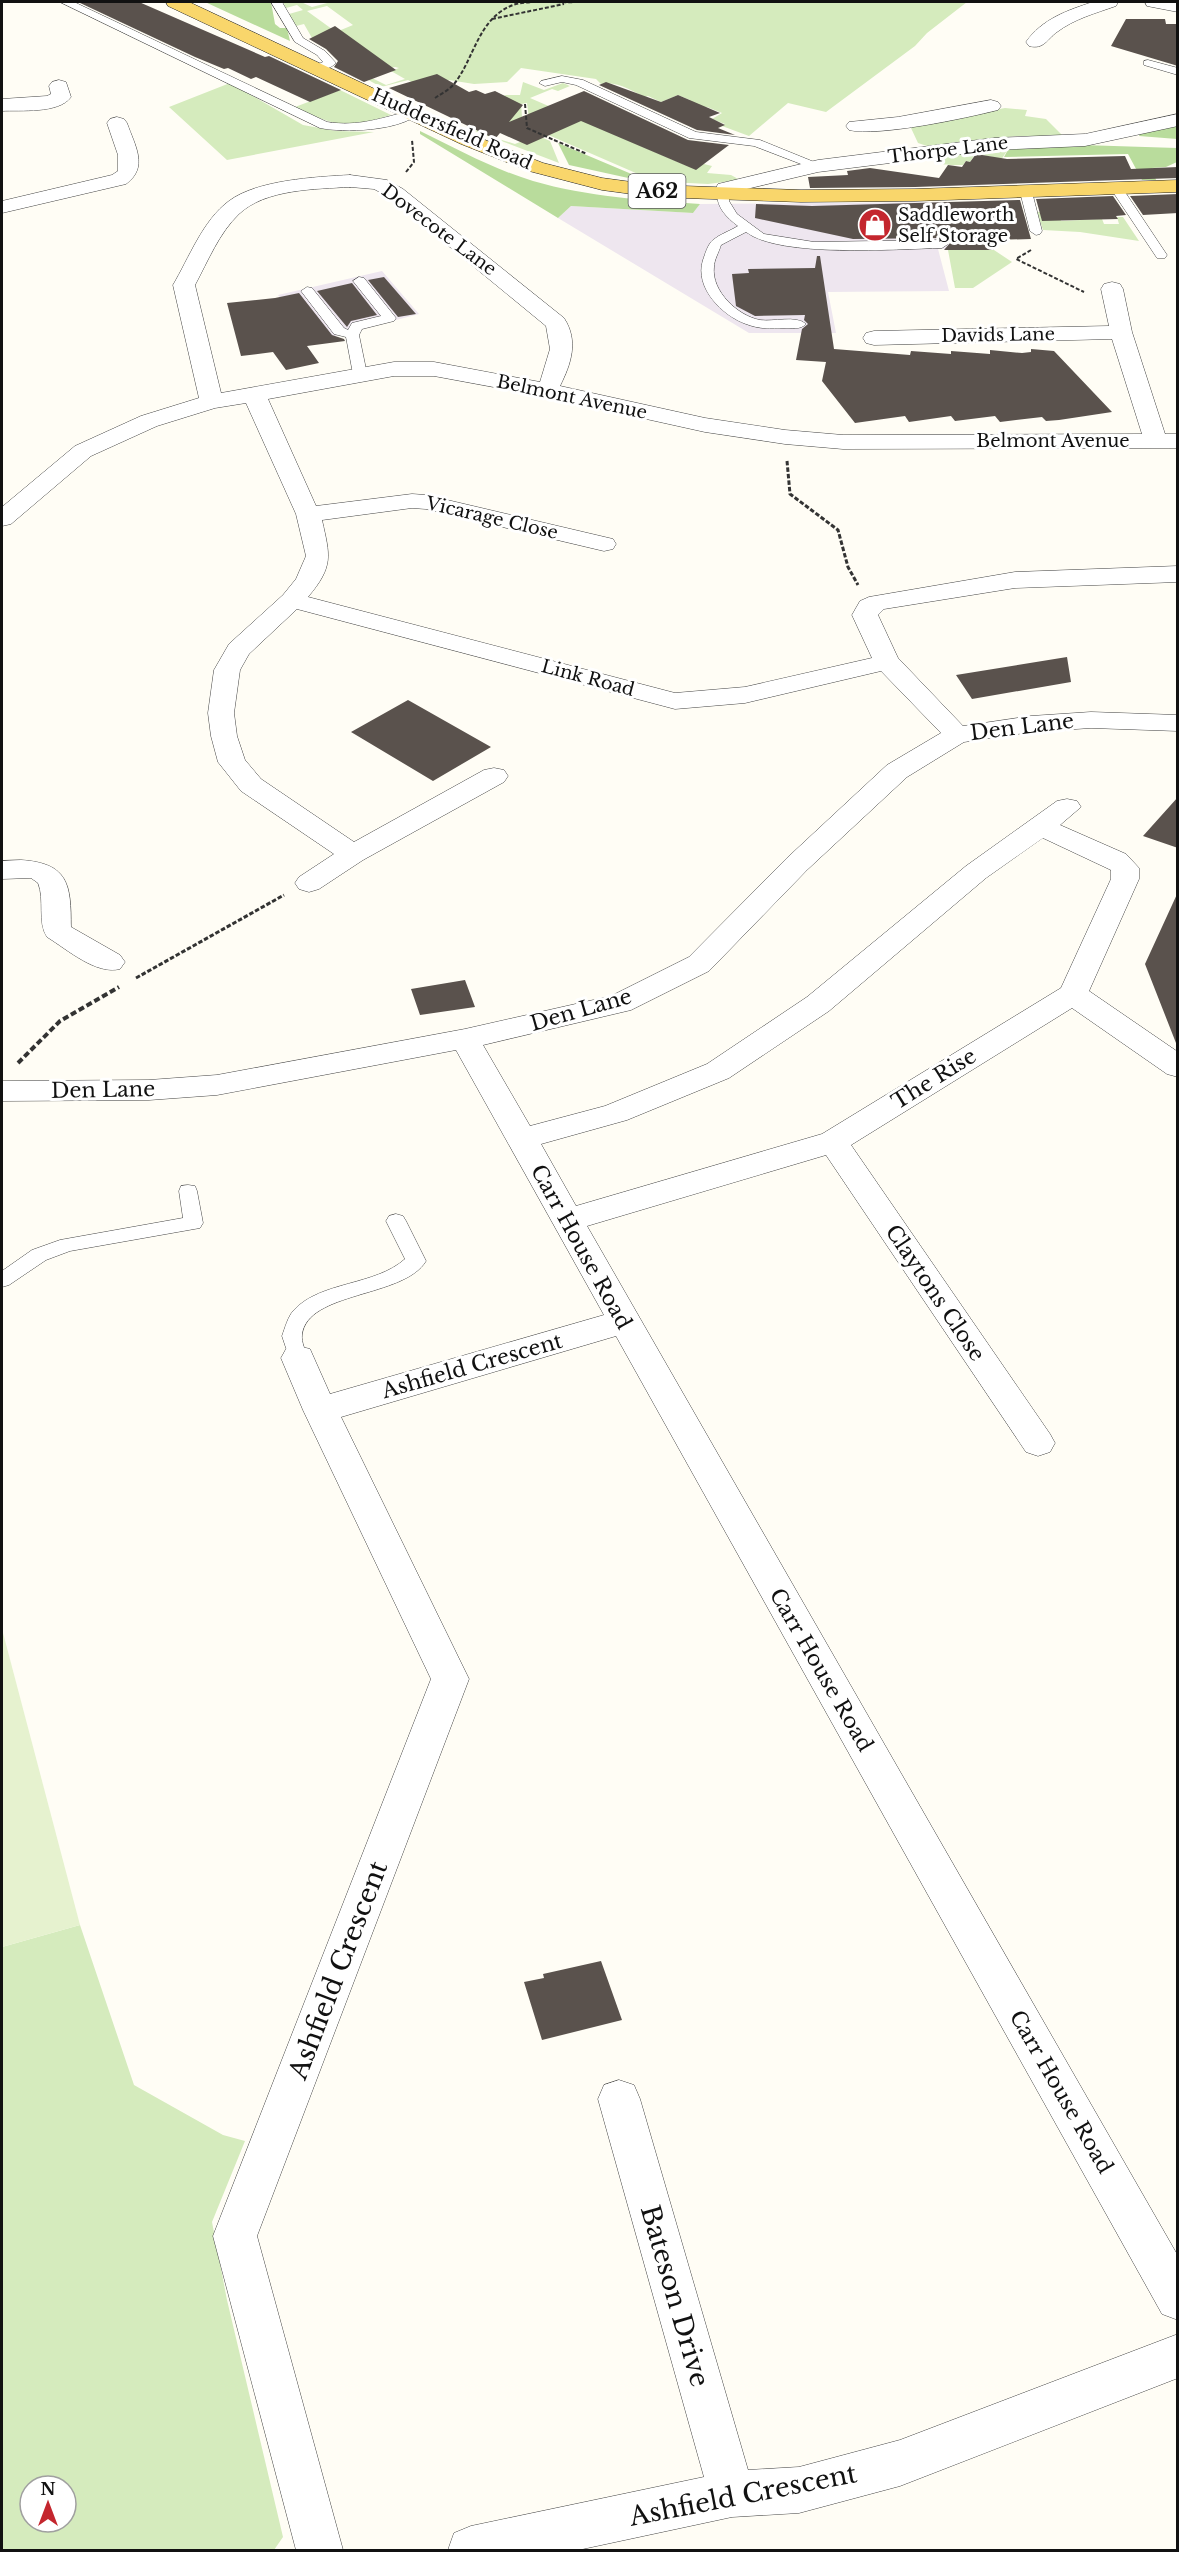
<svg xmlns="http://www.w3.org/2000/svg" width="1179" height="2552" viewBox="0 0 1179 2552" font-family="'Libre Baskerville',serif">
<style>
.industrial{fill:#eee6ef}
.green{fill:#d5ebbd;fill-rule:evenodd}
.forest{fill:#b9dc9c}
.pitch{fill:#e6f2cf}
.building{fill:#5a524d}
.lines{fill:none;stroke-linecap:round;stroke-linejoin:round}
.service-casing{stroke:#444;stroke-width:1}
.minor-casing{stroke:#444;stroke-width:1}
.primary-casing{stroke:#222;stroke-width:1}
.path-far2{stroke:#333;stroke-width:2;stroke-dasharray:4 2;stroke-linecap:butt}
.path-far1{stroke:#333;stroke-width:3;stroke-dasharray:4.5 2;stroke-linecap:butt}
.path{stroke:#333;stroke-width:4;stroke-dasharray:6 3;stroke-linecap:butt}
.service{fill:#fff;fill-rule:evenodd}
.minor{fill:#fff;fill-rule:evenodd}
.primary{fill:#f9d66b;fill-rule:evenodd}
.labels{text-anchor:middle;dominant-baseline:central;stroke-width:6;stroke-linejoin:round;paint-order:stroke}
.far-street-label{font-size:18px;fill:#111;stroke:#fff}
.far-poi-label{font-size:18px;fill:#111;stroke:#fff;text-anchor:start}
.shield{fill:#fff;stroke:#585858;stroke-width:1.5}
.shield-label{font-size:20px;font-weight:bold;fill:#111}
.street-label{font-size:21px;fill:#111;stroke:#fff}
.near-street-label{font-size:26px;fill:#111;stroke:#fff}
</style>
<rect width="100%" height="100%" fill="#fffdf5"/>
<path class="industrial" d="M961,202L973,249H938L949,291L828,292L836,333H749L558,218L571,206L693,213L700,204Z
M382,271L419,314L313,342L278,295Z"/>
<path class="green" d="M283,2H301L312,7L331,2H967L927,33L915,46L826,112L788,103L749,136L722,126L725,124L712,119L722,113L707,107L686,115L690,100L678,95L661,102L648,96L645,97C632,91 616,80 601,84L596,79L521,68L507,82L474,84L449,80L429,91L408,80L381,87L363,77L368,76L386,85L405,79L391,71L399,68L395,67L386,69L312,38L304,24L296,26L289,14L303,10L297,5L286,8ZM327,6L353,25L336,32L307,11Z
M523,82L544,90L563,83L570,86L558,91L552,89L530,98L685,165L705,157L704,164L712,166L707,173L731,175L740,180L708,184L648,181L638,174L530,127L527,103L521,104L523,129L550,141L559,163L475,131L487,126L492,137L515,144L520,142L517,133L481,104L506,95H520Z
M230,83L303,125L336,131L374,132L227,160L169,107Z
M340,90L391,115C347,129 336,127 295,107Z
M1005,108L1027,110L1025,116L1046,119L1063,136H1016L927,146L918,143L911,128L914,125Z
M1010,146L987,182L980,178L993,157L975,154L970,162L966,161L963,165C951,165 941,167 931,157Z
M1037,212H1046L1060,217L1061,221L1102,219L1104,224H1119L1117,217H1123L1139,241L1080,232L1043,230Z
M948,250H994L1012,262L973,288H955Z
M80,1925L134,2085L223,2135L245,2141L212,2222L227,2300L283,2537L274,2550H2V1947ZM30,2486H66V2522H30Z"/>
<path class="forest" d="M205,2H271L275,24L280,28H287L290,41Z
M1177,125V139L1139,136L1140,133Z
M420,131C457,149 493,169 533,181C588,197 644,200 700,204L693,213L571,206L558,218L420,134Z
M558,143L641,178L642,181L569,165Z
M1082,145L1177,148V162L1166,167L1152,168L1156,180H1142L1128,154L1004,157L1010,146Z"/>
<path class="pitch" d="M2,1629L80,1925L2,1947Z"/>
<path class="building" d="M78,2H139L265,57L269,56L341,90L310,102L256,77L251,79L228,68L224,69L195,57Z
M1126,19H1165L1166,24H1178V66L1111,46Z
M335,26L396,70L364,82L334,67L338,61L326,49L309,39Z
M437,74L469,92L476,90L485,94L495,91L523,105L509,122L584,91L688,140L729,145L696,170L581,121L527,145L500,133L495,139L389,88Z
M606,82L661,102L678,95L720,113L709,117L725,125L718,128L735,135L697,130L599,85Z
M976,154L1007,159L1125,156L1131,169L1178,167V178L915,187L810,188L808,177L848,175L847,171L870,168L939,178L948,165L962,167L966,161L970,162Z
M1178,194V213L1143,215L1130,196Z
M1113,196L1126,215L1116,216L1118,219L1042,221L1036,199Z
M1020,200L1031,239L992,240L994,250H944L950,243L942,238L853,239L755,218L756,204L812,206Z
M817,256H820L834,349L910,355L911,351L951,354V351L990,354V350L1022,353L1031,352V349L1054,351L1112,412L1059,420L1046,421L1042,417L1000,422L995,416L955,421L951,416L909,422L905,416L855,423L822,381L826,362L796,360L802,329L808,324L804,320L805,315L755,316L736,306L732,274L749,273L748,269L815,268Z
M384,277L416,314L398,317L368,280Z
M352,283L377,315L351,321L347,327L317,291Z
M299,293L332,335L344,339L345,341L307,346L319,363L286,370L273,352L241,356L227,303L275,298Z
M1067,657L1071,682L972,699L956,675Z
M408,700L491,747L433,781L351,732Z
M1178,797V848L1143,836Z
M1178,892V1043H1176L1145,964Z
M465,980L475,1007L420,1015L411,989Z
M601,1961L622,2020L542,2040L524,1982L544,1978L543,1974Z"/>
<g class="lines">
<g class="service-casing">
<path id="service" d="M60,2H74L327,122C358,127 383,118 412,110L418,114C399,131 344,133 320,128Z
M271,2H282L303,38L325,51L336,63C331,68 321,72 314,70V66L323,62L317,55L295,42Z
M1148,60L1178,68V75L1144,65V61Z
M562,76L583,80L696,132L760,140L824,166L818,170L814,169L754,146L689,138L576,85L562,82L545,86L539,83L541,81Z
M1117,185L1123,189L1167,255L1165,258H1157L1111,189Z
M1026,188L1032,192L1042,231L1040,234L1036,235L1030,231L1020,192Z
M723,190L729,194V201L737,214L764,234L814,242L942,240L948,244L942,248C896,249 780,258 746,232L721,245C719,252 714,260 714,267C711,291 738,316 760,320C773,322 796,315 806,324C800,330 792,328 784,328C771,329 759,329 746,324C723,316 694,288 703,260C705,254 708,244 713,240C720,234 730,231 738,226C727,218 717,208 717,194Z
M359,277L364,278L396,318L394,321L362,329L359,335L367,374L360,378L353,374L346,337L334,334L301,291L307,287L312,288L344,328L348,330L352,323L381,316L353,281Z
M188,1185L195,1186L197,1191L203,1223L200,1228L70,1251L46,1260L9,1285L2,1287V1271L32,1250L60,1240L183,1218L179,1191L181,1186Z
M396,1214L403,1216L406,1221L426,1261C404,1298 307,1291 302,1335C301,1342 306,1352 308,1358L305,1363L298,1365L291,1363L282,1336C285,1328 288,1316 294,1310C321,1281 375,1286 405,1259L386,1221L389,1216Z"/>
</g>
<g class="minor-casing">
<path id="minor" d="M1093,2H1118L1116,6C1096,13 1074,19 1057,32C1047,39 1044,50 1029,46L1026,42C1042,19 1068,10 1093,2Z
M1145,2H1178V12L1147,6Z
M59,80L66,82L71,97C59,114 20,110 2,111V99L47,96L51,94L49,86L52,82Z
M991,100L998,102L1001,106L998,110C966,118 878,137 849,130L846,126L849,122L898,117Z
M1178,114V126L1085,146L994,150L818,172L734,192L730,198L723,200L716,198L713,194L718,184L818,160L994,138L1085,134Z
M117,117L124,119L127,123C135,146 149,167 126,184L2,213V201L112,175L118,171V155L107,123L110,119Z
M350,175L387,180L403,189L564,318C579,341 571,364 560,386L705,418L785,430L843,435L1142,434L1112,339L874,345L866,343L863,338L866,333L874,331L1109,326L1101,289L1104,284L1112,282L1120,284L1123,289L1132,332L1165,434H1178V448L843,449L785,444L705,432L547,397L434,376H394L268,399L316,506L412,494L426,495L613,539L616,544L613,549L604,551L426,509L412,508L322,520C330,556 334,566 308,597L675,693L745,687L872,658L852,615L860,601L869,597L1015,572L1178,566V582L1015,588L884,609L878,615L898,658L963,726L1031,716L1091,712L1178,715V731L1091,728L1031,732L964,742L907,777L807,870L709,971L631,1010L483,1045L530,1126L605,1106L707,1064L807,997L966,866L1057,801L1067,799L1077,801L1081,807L1060,825L1126,854L1139,868V879L1089,991L1178,1052V1077L1167,1074L1072,1008L851,1145L1050,1434L1055,1443L1050,1452L1038,1456L1026,1452L826,1155L587,1226L1178,2256V2320L1162,2314L616,1336L341,1417L469,1679L257,2236L343,2550H296L213,2236L431,1679L303,1410L281,1358L286,1349L298,1346L310,1349L330,1394L604,1315L456,1050L217,1095L149,1100L2,1101V1081L149,1080L217,1075L465,1029L611,996L689,957L787,858L887,765L941,733L881,671L745,703L675,709L297,609L249,654L240,670L234,713L237,736L245,760L261,779L354,842L484,770L494,768L504,770L508,776L504,782L363,860L319,889L309,892L299,889L295,883L299,877L334,854L241,791L218,762L211,736L208,713L214,670L229,644L283,595L296,579L306,556L296,514L246,403L215,408L157,426L91,456L11,524L2,526V507L75,446L141,416L199,398L173,285C189,258 203,220 229,201C257,180 315,177 350,175ZM350,187L374,189L389,197L546,326L550,349L540,382L434,362H394L221,393L195,285C208,261 219,233 239,214C265,189 316,189 350,187ZM1043,838L1111,870V879L1061,988L822,1134L576,1206L541,1144L627,1120L729,1078L829,1011L986,878Z
M21,860C69,863 71,885 71,927L120,955L125,962L120,969C96,975 68,950 47,937C37,922 45,900 38,883L31,878L2,879V861Z
M619,2080L634,2085L640,2099L748,2470L799,2467L900,2440L1178,2334V2378L900,2486L799,2513L732,2517L578,2550H448L454,2533L471,2526L704,2477L598,2099L604,2085Z"/>
</g>
<g class="primary-casing">
<path id="primary" d="M166,2H189L475,136L543,163L602,178L654,185L801,190L915,189L1178,180V192L915,201L801,202L654,197L602,190L529,171L461,144L168,6Z"/>
</g>
<path class="path-far2" d="M492,19L564,4
M435,98C441,94 449,90 454,84C475,58 478,16 516,4C535,0 557,3 577,2
M525,104L527,128L554,140
M554,140L587,154
M406,172L414,162L412,140
M1031,250L1016,259L1084,292"/>
<path class="path-far1" d="M787,461L790,494L838,530L848,567L858,585
M136,978L284,895"/>
<path class="path" d="M18,1063L60,1021L119,987"/>
<use href="#service" class="service"/>
<use href="#minor" class="minor"/>
<use href="#primary" class="primary"/>
</g>
<defs>
<g id="shop-disc" transform="scale(1.725)"><circle r="9.5" fill="#c4262e" stroke="#fff"/><path d="M-5-2.5h2.3a2.7 3.5 0 0 1 5.4 0H5L5.5 6h-11ZM-1.5-2.5h3a1.5 2.3 0 0 0-3 0Z" fill="#fff"/></g>
</defs>
<g fill-rule="evenodd">
<use href="#shop-disc" x="875" y="225"/>
</g>
<g class="labels">
<g class="far-street-label">
<text transform="translate(452 129) rotate(24)">Huddersfield Road</text>
<text transform="translate(948 150) rotate(-7)">Thorpe Lane</text>
<text transform="translate(439 230) rotate(37)">Dovecote Lane</text>
<text transform="translate(998 335) rotate(-1)">Davids Lane</text>
<text transform="translate(572 397) rotate(12)">Belmont Avenue</text>
<text x="1053" y="441">Belmont Avenue</text>
<text transform="translate(492 518) rotate(13)">Vicarage Close</text>
<text transform="translate(588 678) rotate(15)">Link Road</text>
</g>
<g class="far-poi-label">
<text x="898" y="215">Saddleworth<tspan x="898" dy="21">Self Storage</tspan></text>
</g>
<rect class="shield" x="628.5" y="174" width="57" height="34" rx="4.5"/>
<g class="shield-label">
<text x="657" y="191">A62</text>
</g>
<g class="street-label">
<text transform="translate(1022 727) rotate(-7)">Den Lane</text>
<text transform="translate(581 1010) rotate(-16)">Den Lane</text>
<text transform="translate(934 1079) rotate(-32)">The Rise</text>
<text transform="translate(103 1090) rotate(-1)">Den Lane</text>
<text transform="translate(581 1247) rotate(61)">Carr House Road</text>
<text transform="translate(935 1293) rotate(56)">Claytons Close</text>
<text transform="translate(472 1366) rotate(-16)">Ashfield Crescent</text>
<text transform="translate(821 1670) rotate(60)">Carr House Road</text>
<text transform="translate(1061 2092) rotate(60)">Carr House Road</text>
</g>
<g class="near-street-label">
<text transform="translate(338 1970) rotate(-69)">Ashfield Crescent</text>
<text transform="translate(675 2296) rotate(74)">Bateson Drive</text>
<text transform="translate(743 2495) rotate(-11)">Ashfield Crescent</text>
</g>
</g>
<rect width="1179" height="2552" fill="none" stroke="#111111" stroke-width="6"/>
<g transform="translate(48 2504)"><circle r="28" fill="#ffffff" stroke="#a0a0a0" stroke-width="1.5"/>
<path d="M0-4.5L10 22L0 15L-10 22Z" fill="#c4262e"/>
<text y="-9" font-size="16" font-weight="bold" text-anchor="middle" fill="#111111">N</text>
</g>
</svg>
